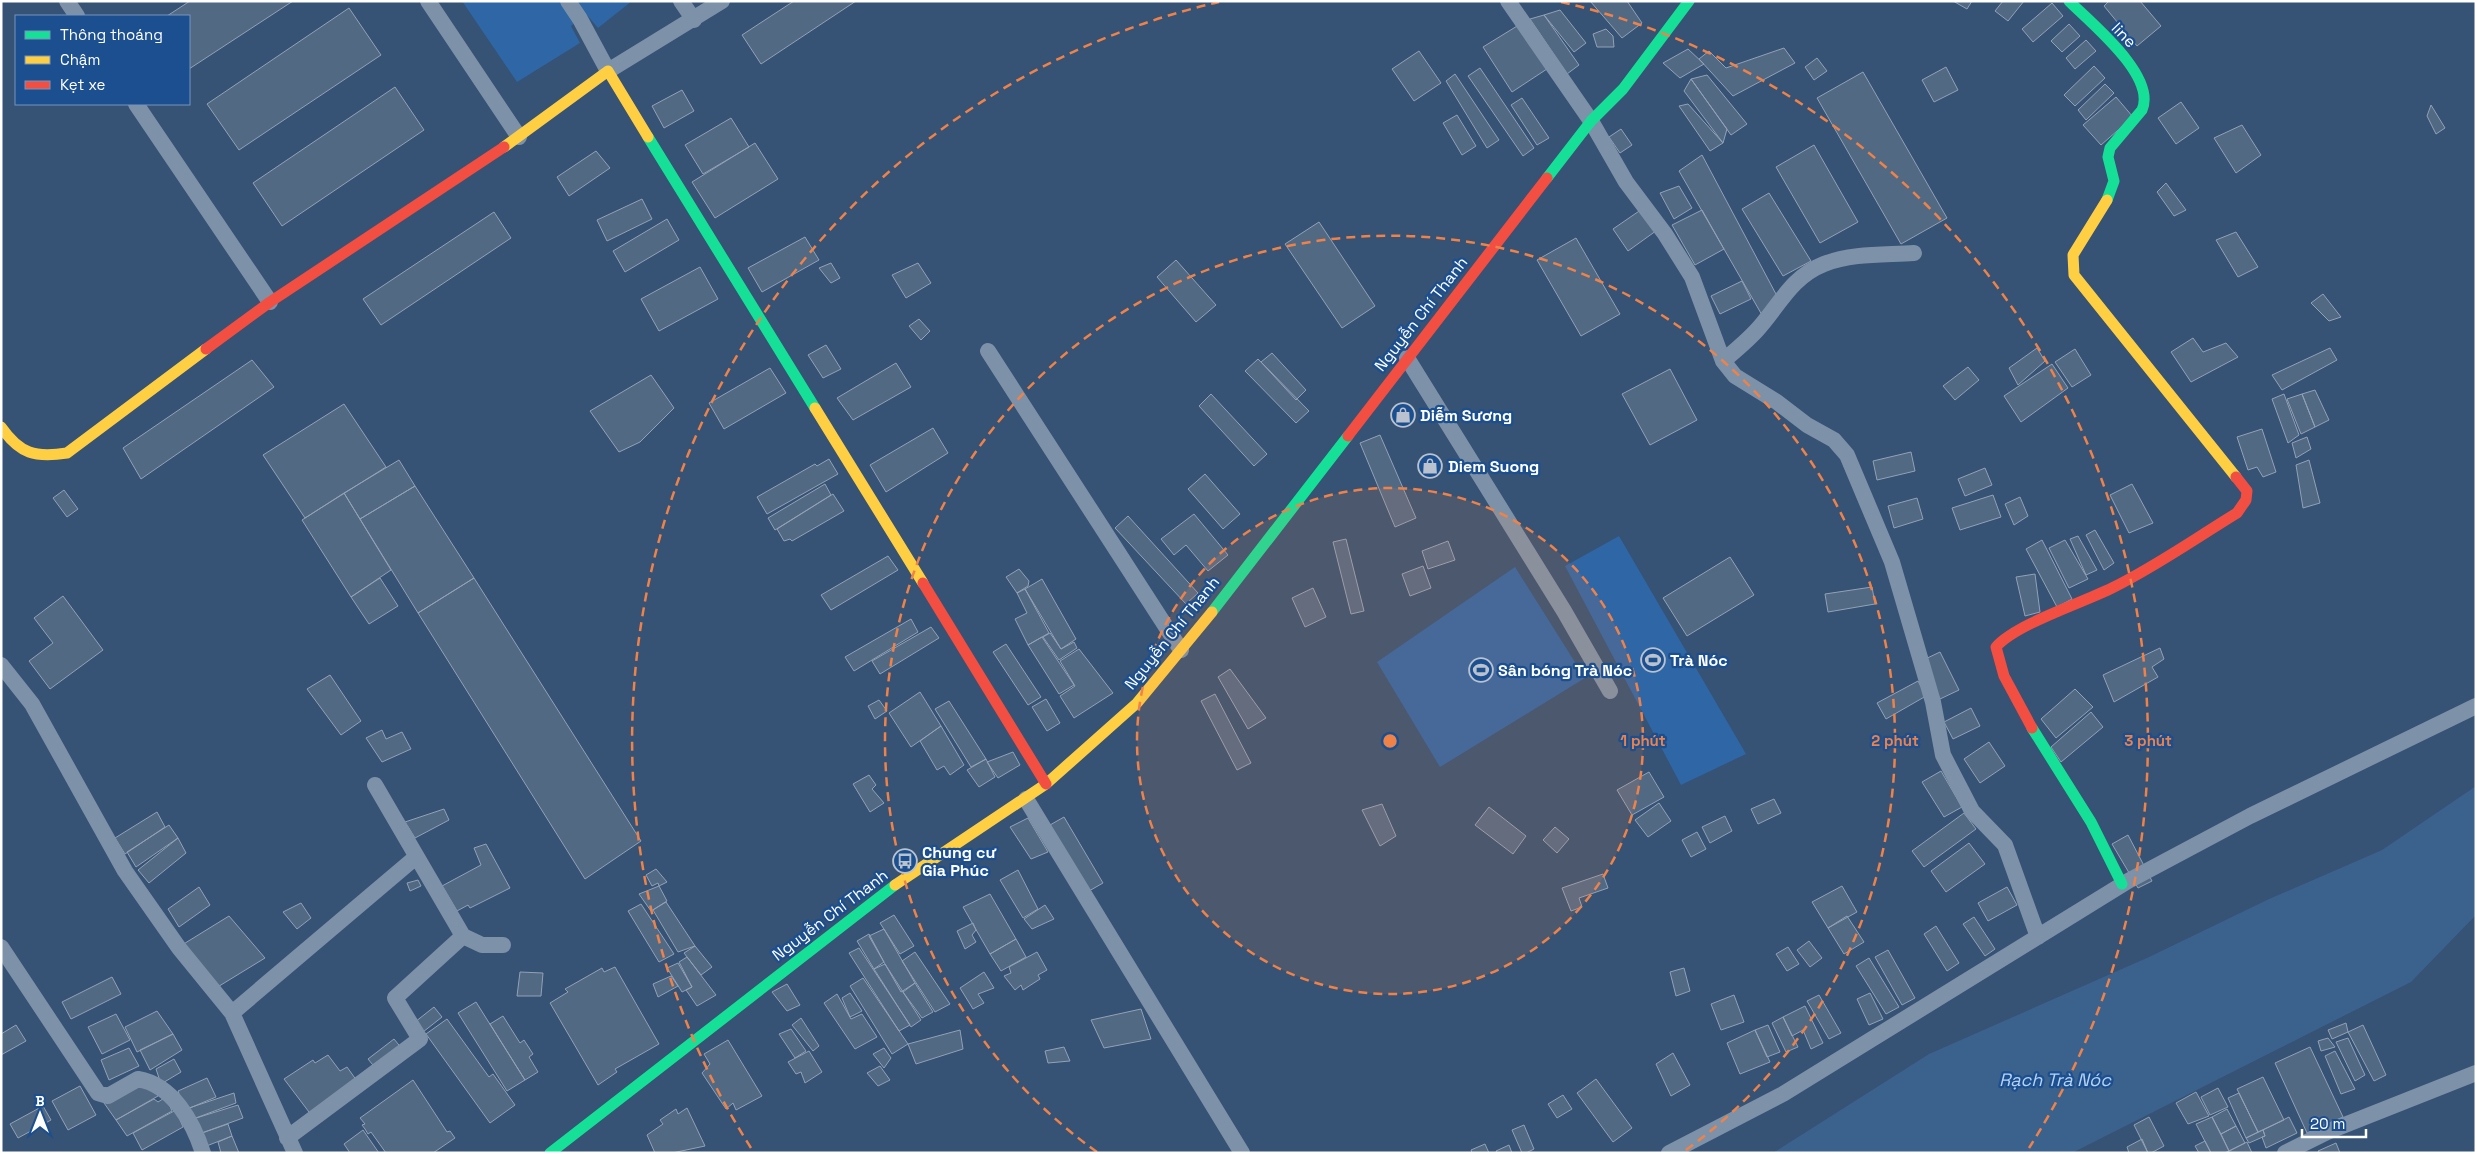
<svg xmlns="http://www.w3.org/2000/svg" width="2477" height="1154" viewBox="0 0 2477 1154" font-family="'Space Grotesk',sans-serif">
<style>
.green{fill:#2f66a5}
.water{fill:#3b618d}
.building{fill:#526984;stroke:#92a2b6}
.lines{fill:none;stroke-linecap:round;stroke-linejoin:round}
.street{stroke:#7d92a8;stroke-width:16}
.fast{stroke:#16e098;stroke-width:11}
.slow{stroke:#ffcf43;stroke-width:11}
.jam{stroke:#f24e42;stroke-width:11}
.ring{fill:none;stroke:#ee8249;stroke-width:2.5;stroke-dasharray:9 6}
.labels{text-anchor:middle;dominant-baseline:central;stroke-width:4.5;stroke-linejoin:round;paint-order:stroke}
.street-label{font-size:16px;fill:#fff;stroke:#1b4f8f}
.poi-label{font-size:16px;font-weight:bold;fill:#fff;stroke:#1b4f8f;text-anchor:start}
.water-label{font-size:18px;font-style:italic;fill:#b5d3f5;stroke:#1b4f8f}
.centre{fill:#ee8249;stroke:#1b4f8f;stroke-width:2.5}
.ring-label{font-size:15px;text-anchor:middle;font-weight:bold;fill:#ee8249;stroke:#1b4f8f;stroke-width:4.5;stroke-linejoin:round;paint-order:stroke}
</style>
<rect width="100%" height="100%" fill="#365274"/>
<path class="green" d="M462,1H632L598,28L586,14L571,26L580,43L517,82Z
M1619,536L1746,754L1681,785L1565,566Z
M1515,567L1585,678L1440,767L1377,662Z"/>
<path class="water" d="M2476,786V915L2411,982L2072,1153H1773L1929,1054L2149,957L2269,899L2382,850Z"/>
<path class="building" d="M190,1H293L189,69V16H167Z
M794,1H856L761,64L742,35Z
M1590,1H1627L1642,23L1622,38Z
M1953,1H1972L1967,9Z
M2003,1H2024L2008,21L1995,11Z
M2109,1H2140L2161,26L2137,46L2104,6Z
M2052,3L2063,16L2033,42L2022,29Z
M349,8L381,55L239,150L207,104Z
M1560,10L1586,43L1574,52L1544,15Z
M1544,15L1579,65L1567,74L1530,19Z
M1522,23L1550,67L1512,92L1483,47Z
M2069,24L2080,36L2062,52L2051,41Z
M1606,29L1613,36L1614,47H1597L1593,34Z
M2086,40L2096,51L2075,69L2066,58Z
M1784,48L1795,63L1733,96L1699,59L1709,51L1726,68Z
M1688,49L1704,64L1680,78L1663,63Z
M1419,51L1441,83L1414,101L1392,69Z
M1817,58L1827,71L1814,80L1805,67Z
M2094,66L2105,78L2075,106L2064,95Z
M1946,67L1958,90L1934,102L1922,80Z
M1480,68L1534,148L1523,156L1468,76Z
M1863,72L1947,218L1901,244L1817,98Z
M1455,74L1499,140L1487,148L1446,81Z
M1707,75L1747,124L1731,135L1691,79Z
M1691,79L1727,129L1723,143L1684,91Z
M2105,84L2114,93L2086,120L2078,110Z
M395,87L424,130L282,226L253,183Z
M682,90L694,111L664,128L652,106Z
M2116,97L2133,117L2101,145L2083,125Z
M1522,98L1549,138L1537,145L1511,105Z
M2181,102L2199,128L2176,144L2158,118Z
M1688,104L1723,143L1710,151L1679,106Z
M2431,105L2445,128L2436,134L2427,116Z
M1457,115L1476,146L1462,155L1443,123Z
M731,118L749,147L703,174L685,145Z
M2242,125L2261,155L2236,173L2214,138Z
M1621,129L1632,145L1620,153L1609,137Z
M755,143L778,179L715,218L692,182Z
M1814,145L1858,222L1820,243L1776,167Z
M596,151L610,168L569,196L557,177Z
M1702,155L1777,296L1762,315L1679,171Z
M2166,183L2186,210L2174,216L2157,192Z
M1679,186L1692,208L1674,219L1660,193Z
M1769,193L1811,261L1783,276L1742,209Z
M642,199L652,219L607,241L597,220Z
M1645,207L1660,228L1628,251L1613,229Z
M1702,210L1724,249L1695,265L1672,225Z
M494,212L511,238L381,325L363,299Z
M667,219L679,240L625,272L613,251Z
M1319,222L1375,306L1342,328L1285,244Z
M2236,232L2258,267L2238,277L2216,240Z
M805,237L819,260L762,292L748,268Z
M1576,238L1620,314L1581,336L1537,260Z
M1176,260L1216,305L1196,322L1157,277Z
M831,263L840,278L831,283L819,268Z
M918,263L931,283L906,298L892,275Z
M700,267L718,299L659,331L641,299Z
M1742,281L1751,299L1720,314L1711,296Z
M2323,294L2341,317L2329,321L2311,303Z
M919,319L930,331L921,340L909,326Z
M2193,338L2203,352L2226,343L2238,357L2191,382L2171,352Z
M826,345L841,369L823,378L808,355Z
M2037,348L2045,361L2018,385L2009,368Z
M2330,348L2337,360L2282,390L2272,375Z
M2075,349L2091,375L2072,387L2055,362Z
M1272,353L1306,390L1296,400L1261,362Z
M1258,359L1309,411L1296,423L1245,371Z
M252,360L274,387L141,479L123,448Z
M896,363L911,387L853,420L837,398Z
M2052,364L2068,388L2021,422L2004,396Z
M1968,367L1979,380L1955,400L1943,386Z
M770,368L786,393L724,429L709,403Z
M1670,369L1697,420L1650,445L1622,394Z
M651,375L674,408L640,442L619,452L590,411Z
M2315,390L2329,420L2315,427L2302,394Z
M1211,394L1267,454L1254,466L1199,406Z
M2284,394L2299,435L2288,443L2272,399Z
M2302,394L2315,427L2301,434L2287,399Z
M344,404L386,467L305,518L263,455Z
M933,428L948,453L886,492L870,465Z
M2262,429L2276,472L2263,477L2257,467L2248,470L2237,437Z
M1380,435L1416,518L1395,527L1360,443Z
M2307,437L2311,449L2296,458L2292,443Z
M1911,452L1915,471L1877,480L1873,461Z
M829,459L838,474L767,514L757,497L815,464L817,466Z
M399,460L415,486L360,519L344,493Z
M2309,460L2320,503L2303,508L2296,465Z
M1985,468L1992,485L1965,496L1958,479Z
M1205,474L1240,514L1223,529L1188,489Z
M825,484L831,495L775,530L768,518Z
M2132,484L2153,523L2129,533L2110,495Z
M415,486L474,578L418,613L360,519Z
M64,490L78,509L67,517L53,498Z
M344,493L391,570L351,597L302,520Z
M833,494L844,511L792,541L790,539L784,541L777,529Z
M1993,495L2001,517L1960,530L1952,508Z
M2020,497L2028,516L2014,525L2005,504Z
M1917,498L1923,519L1894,528L1888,506Z
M1194,514L1228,555L1208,571L1186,545L1174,555L1161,539Z
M1128,516L1198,593L1186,604L1115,528Z
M2095,530L2114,563L2104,570L2086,535Z
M2078,536L2097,570L2086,575L2070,539Z
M1346,539L1364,611L1351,614L1333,542Z
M2042,540L2072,599L2057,607L2026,549Z
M2065,540L2088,579L2069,588L2049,548Z
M1448,541L1455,560L1428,569L1422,551Z
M888,556L898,570L831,610L821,595Z
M1730,557L1754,595L1687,636L1663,598Z
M1423,566L1431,588L1410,596L1402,574Z
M1019,569L1029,581L1028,586L1017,593L1006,577Z
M2035,574L2040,612L2025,616L2016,577Z
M380,578L398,606L369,624L351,597Z
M474,578L641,841L585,879L418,613Z
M1042,579L1076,639L1061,649L1025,589Z
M1872,587L1875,604L1828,612L1825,594Z
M1313,588L1326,617L1305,627L1292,598Z
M1025,589L1049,633L1028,645L1015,619L1027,613L1017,593Z
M63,596L103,650L50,689L29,661L53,643L34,618Z
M911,619L918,632L854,671L845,657Z
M931,627L939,638L880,674L872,661Z
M1050,633L1061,649L1074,642L1077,648L1059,660L1043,637Z
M1042,637L1074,685L1059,694L1028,645Z
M1006,644L1041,697L1028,705L993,652Z
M2160,648L2164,659L2152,667L2158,677L2114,702L2103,675Z
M1079,649L1113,693L1074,718L1060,696L1075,686L1060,661Z
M1940,652L1959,690L1940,699L1921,661Z
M1230,669L1266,718L1248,729L1218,677Z
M330,675L361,721L341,735L307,689Z
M1918,681L1926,696L1886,719L1877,703Z
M2075,689L2093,707L2056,738L2041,719Z
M920,692L941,726L911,747L889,713Z
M1215,694L1251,763L1237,770L1201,701Z
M1046,699L1060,723L1047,731L1032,707Z
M879,700L887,711L875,719L868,706Z
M949,701L986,759L971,767L935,709Z
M1971,708L1980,726L1953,739L1944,722Z
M2091,712L2103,727L2061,762L2051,747Z
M941,726L964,765L950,775L944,766L937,770L920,741Z
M382,730L386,739L402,732L411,749L382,762L366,738Z
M1989,742L2005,766L1980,783L1964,759Z
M1013,752L1020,765L998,778L987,762Z
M986,759L995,777L979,787L967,770Z
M1941,771L1962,807L1944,817L1922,782Z
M1649,772L1664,797L1632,815L1617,790Z
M869,775L876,785L872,789L884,803L870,812L853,784Z
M1774,799L1781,813L1758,824L1751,809Z
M1659,803L1671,821L1648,837L1635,820Z
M1382,804L1396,836L1380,846L1362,810Z
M1489,807L1526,836L1513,854L1475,825Z
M444,809L449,820L415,838L405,822Z
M157,812L165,827L125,854L115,838Z
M1964,813L1976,829L1924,867L1912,851Z
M1725,816L1732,831L1710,843L1702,827Z
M1064,817L1103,883L1089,891L1050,825Z
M1028,818L1048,852L1031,859L1010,827Z
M169,825L178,838L136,867L127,852Z
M1555,827L1569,839L1557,853L1543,840Z
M1697,832L1706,849L1691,857L1682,840Z
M2128,835L2152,881L2138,888L2112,844Z
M178,838L186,853L149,883L138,870Z
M1969,843L1985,864L1946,892L1931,871Z
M486,844L510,888L470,908L468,905L457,911L442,886L481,865L474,848Z
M656,869L667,882L659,886L658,883L652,886L646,875Z
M1018,870L1038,909L1023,918L1000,880Z
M1603,874L1608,888L1579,898L1582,907L1571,911L1562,888Z
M418,880L421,886L410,891L407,883Z
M659,886L667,901L651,911L639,894Z
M1842,886L1857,912L1828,928L1812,902Z
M199,887L210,905L179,927L168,909Z
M2007,887L2017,905L1988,921L1978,903Z
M990,894L1016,939L990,954L963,907Z
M666,902L695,946L678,952L653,910Z
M301,903L311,918L297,929L283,912Z
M641,904L674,954L659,962L628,911Z
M1045,905L1054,919L1032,929L1024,919Z
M894,915L914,946L900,954L880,923Z
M229,916L265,958L216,988L182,945Z
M1847,916L1864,942L1844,954L1828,928Z
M1974,917L1995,949L1985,956L1963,924Z
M973,923L976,930L972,935L976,942L965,949L957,931Z
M1936,926L1959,963L1947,971L1924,934Z
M884,929L915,983L901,992L869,936Z
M869,934L884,962L874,969L857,941Z
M1016,939L1026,957L1001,971L990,954Z
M1809,941L1822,958L1810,967L1797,950Z
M695,946L712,967L701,975L684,953Z
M1788,947L1799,964L1787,971L1776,954Z
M859,948L910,1025L899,1031L849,953Z
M1888,950L1915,998L1902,1005L1875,957Z
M915,952L950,1004L935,1012L902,961Z
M1037,952L1047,970L1038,975L1040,979L1023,990L1021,985L1015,990L1004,976L1011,973L1009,967Z
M687,957L716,995L697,1006L686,990L692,987L679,962Z
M1869,958L1899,1007L1886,1014L1856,966Z
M678,963L692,987L682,992L667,968Z
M885,964L921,1020L911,1027L874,969Z
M615,967L659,1044L615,1069L617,1072L598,1085L550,1003L568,992L565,989L602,968L604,972Z
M1684,968L1690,991L1676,996L1670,972Z
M520,972L543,973L541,996H517Z
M984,972L994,988L978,994L984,1003L973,1009L960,988Z
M671,976L678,986L658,997L653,984Z
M112,977L121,994L71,1019L62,1002Z
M863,978L908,1044L892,1054L850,986Z
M915,983L933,1012L922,1018L903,992Z
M787,984L800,1005L787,1011L772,992Z
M850,993L862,1011L850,1017L842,998Z
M1870,993L1883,1019L1869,1025L1857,999Z
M837,994L851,1019L862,1014L877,1037L855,1049L824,1003Z
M1734,995L1744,1022L1721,1030L1711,1004Z
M1819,995L1841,1033L1829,1039L1807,1001Z
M476,1002L525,1080L507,1091L458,1013Z
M1805,1006L1823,1043L1811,1049L1803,1030L1792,1036L1783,1017Z
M434,1007L442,1017L423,1032L415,1022Z
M1141,1009L1151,1039L1104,1048L1091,1020Z
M157,1011L173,1034L137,1052L125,1027Z
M116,1014L130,1040L102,1054L88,1027Z
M503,1016L520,1043L524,1040L533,1054L529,1057L538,1072L525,1080L490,1024Z
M1783,1017L1798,1047L1786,1052L1772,1023Z
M801,1018L819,1046L813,1051L792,1025Z
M447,1019L489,1077L493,1074L515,1105L490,1123L426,1034Z
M2346,1023L2348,1032L2332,1039L2328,1030Z
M16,1025L26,1041L1,1055V1034Z
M1768,1025L1780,1052L1767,1057L1755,1030Z
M2363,1025L2386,1075L2374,1081L2348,1032Z
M791,1029L806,1051L795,1058L779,1034Z
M960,1030L963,1049L916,1064L908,1044Z
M1755,1030L1770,1062L1740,1074L1727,1043Z
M173,1034L182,1050L150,1070L140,1050Z
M2328,1038L2335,1047L2321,1051L2318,1041Z
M2348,1038L2365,1075L2355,1081L2336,1042Z
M394,1039L403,1050L377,1070L368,1059Z
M728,1040L762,1096L736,1110L733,1103L726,1109L702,1073L710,1064L704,1054Z
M1064,1047L1070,1061L1048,1063L1045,1051Z
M2310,1047L2343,1117L2307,1133L2275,1063Z
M129,1048L139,1066L109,1080L101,1060Z
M884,1048L891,1058L884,1068L873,1054Z
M809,1051L822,1072L805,1083L801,1072L796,1074L788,1062Z
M2335,1051L2355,1089L2341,1094L2325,1056Z
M1673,1053L1690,1085L1671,1096L1656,1064Z
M328,1055L340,1071L347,1067L357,1081L312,1116L284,1079L313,1060L315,1063Z
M174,1059L181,1072L161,1084L156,1069Z
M880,1066L890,1080L878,1086L867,1073Z
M2263,1077L2284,1120L2258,1132L2237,1089Z
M207,1078L216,1097L185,1110L178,1091Z
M1596,1079L1632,1128L1613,1142L1577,1093Z
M413,1080L447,1132L450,1131L455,1138L433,1153H386L371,1132L368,1134L365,1129L362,1125L365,1124L360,1118Z
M141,1081L153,1085L158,1096L116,1120L104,1103Z
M80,1086L96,1115L68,1130L52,1101Z
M2218,1088L2228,1107L2210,1115L2201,1097Z
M2196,1092L2209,1116L2188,1124L2176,1103Z
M234,1093L236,1103L193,1119L189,1108Z
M2239,1093L2258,1132L2246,1138L2228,1098Z
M1563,1095L1572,1109L1557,1118L1548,1104Z
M166,1097L172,1111L127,1136L116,1120L154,1099L158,1102Z
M238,1105L243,1118L199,1134L193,1119Z
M43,1106L51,1120L18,1138L10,1124Z
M687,1108L705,1146L672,1153H655L647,1135L663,1124L660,1120L676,1109L678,1114Z
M2227,1109L2236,1126L2221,1134L2212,1117Z
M176,1110L183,1127L142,1150L133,1133Z
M2149,1117L2164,1146L2151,1153H2148L2134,1125Z
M2212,1117L2229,1151L2225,1153H2211L2196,1124Z
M2289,1117L2297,1133L2266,1148L2262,1137L2265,1136L2263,1130Z
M228,1124L232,1136L204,1147L199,1134Z
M1524,1125L1534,1149L1526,1153H1522L1512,1130Z
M2236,1126L2245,1143L2229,1151L2221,1134Z
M363,1130L379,1153H350L344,1144Z
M2263,1130L2265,1136L2249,1143L2246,1138Z
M232,1136L239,1153H221L218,1142Z
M2142,1139L2148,1153H2129L2127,1147Z
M2205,1141L2211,1153H2199L2195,1146Z
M2247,1142L2252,1153H2225Z
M2336,1143L2340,1153H2319L2318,1151Z
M1485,1144L1489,1153H1472L1471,1150Z
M1509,1145L1512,1153H1497L1496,1151Z"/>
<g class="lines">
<path class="street" d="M67,1L77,16
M428,1L519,137
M568,1L580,19L608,71L722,1
M681,1L694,20
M1508,1L1591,121L1626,182L1665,234L1692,277L1723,361L1735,376L1777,402L1807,425L1834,440L1847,455L1892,562L1933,702L1943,755L1972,811L2005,845L2038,937
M136,104L270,302
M988,351L1181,650
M1407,358L1564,611L1610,691
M1723,361C1735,351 1747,341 1757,330C1779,306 1791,277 1824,264C1852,253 1884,255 1914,253
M1,665L32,704L125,871L179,948L232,1013L295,1153
M375,785L463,936L482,945H503
M1026,799L1242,1153
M1,947L98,1093L108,1096L138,1079C173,1085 193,1122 203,1153
M232,1013L416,857
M287,1138L420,1039L395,998L463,936
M1669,1153L1783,1094L2128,881L2250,816L2476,706
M2285,1153L2327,1132L2476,1073"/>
<path class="fast" d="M2069,1C2091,23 2157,76 2142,110L2110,148L2108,157L2114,181L2107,200
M648,137L815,408
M1547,178L1591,121L1623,89L1689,1
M1212,612L1348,436
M2032,728L2091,822L2122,884
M550,1153L895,885"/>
<path class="slow" d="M504,147L608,71L648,137
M2107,200L2073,255L2074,275L2236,477
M815,408L923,583
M1,427C20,454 35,458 67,453L206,349
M895,885L1046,784L1137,703L1212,612"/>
<path class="jam" d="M206,349L270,302L504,147
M1348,436L1547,178
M923,583L1046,784
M2032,728L2004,676L1996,647C2016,624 2082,603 2112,588C2155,567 2196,538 2237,513L2246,500L2247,491L2236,477"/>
</g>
<circle cx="1390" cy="741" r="253" fill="#ee8249" fill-opacity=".12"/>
<g class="ring">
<circle cx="1390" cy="741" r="253"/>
<path d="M1097 1152A505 505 0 1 1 1683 1152"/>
<path d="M751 1148A758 758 0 0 1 1219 2M1561 2A758 758 0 0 1 2029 1148"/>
</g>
<defs>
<g id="shop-ring" transform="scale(1.25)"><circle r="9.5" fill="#1b4f8f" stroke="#b9c2ce" stroke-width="1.5"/><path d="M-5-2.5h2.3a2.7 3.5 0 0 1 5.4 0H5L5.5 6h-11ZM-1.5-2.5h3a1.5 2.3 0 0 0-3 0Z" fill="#b9c2ce"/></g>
<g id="stadium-ring" transform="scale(1.25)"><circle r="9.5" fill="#1b4f8f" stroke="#b9c2ce" stroke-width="1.5"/><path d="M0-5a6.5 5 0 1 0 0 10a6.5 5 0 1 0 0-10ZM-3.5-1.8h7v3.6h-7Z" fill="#b9c2ce"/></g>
<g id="bus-ring" transform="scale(1.25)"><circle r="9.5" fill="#1b4f8f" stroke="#b9c2ce" stroke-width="1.5"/><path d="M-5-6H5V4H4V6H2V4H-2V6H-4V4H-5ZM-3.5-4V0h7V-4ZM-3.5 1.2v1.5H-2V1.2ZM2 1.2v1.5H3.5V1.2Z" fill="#b9c2ce"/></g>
</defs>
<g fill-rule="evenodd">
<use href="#shop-ring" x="1403" y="415"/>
<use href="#shop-ring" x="1430" y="466"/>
<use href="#stadium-ring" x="1653" y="660"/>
<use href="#stadium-ring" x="1481" y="670"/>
<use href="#bus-ring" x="905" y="861"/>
</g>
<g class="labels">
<g class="street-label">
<text transform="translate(2124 35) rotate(46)">line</text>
<text transform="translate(1421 314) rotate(-52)">Nguyễn Chí Thanh</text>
<text transform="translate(1172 633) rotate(-51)">Nguyễn Chí Thanh</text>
<text transform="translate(830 915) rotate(-37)">Nguyễn Chí Thanh</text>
</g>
<g class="poi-label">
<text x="1420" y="415">Diễm Sương</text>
<text x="1448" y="466">Diem Suong</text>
<text x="1670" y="660">Trà Nóc</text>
<text x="1498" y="670">Sân bóng Trà Nóc</text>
<text x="922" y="852">Chung cư<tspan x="922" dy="18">Gia Phúc</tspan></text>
</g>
<g class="water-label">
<text x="2055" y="1079">Rạch Trà Nóc</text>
</g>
</g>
<circle cx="1390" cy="741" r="8" class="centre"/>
<g class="ring-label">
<text x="1643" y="746">1 phút</text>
<text x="1895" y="746">2 phút</text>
<text x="2148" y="746">3 phút</text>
</g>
<rect width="2477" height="1154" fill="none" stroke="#ffffff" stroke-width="5"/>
<rect x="15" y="15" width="175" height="90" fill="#1b4f8f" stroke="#7695bc"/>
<rect x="25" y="31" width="25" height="8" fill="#16e098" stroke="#7695bc"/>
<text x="60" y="40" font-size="15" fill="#ffffff">Thông thoáng</text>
<rect x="25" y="56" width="25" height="8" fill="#ffcf43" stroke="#7695bc"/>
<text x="60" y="65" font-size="15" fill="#ffffff">Chậm</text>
<rect x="25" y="81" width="25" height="8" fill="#f24e42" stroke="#7695bc"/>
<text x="60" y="90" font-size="15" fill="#ffffff">Kẹt xe</text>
<g transform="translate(40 1114)" stroke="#1b4f8f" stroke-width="4" paint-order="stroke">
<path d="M0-4L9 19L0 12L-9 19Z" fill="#ffffff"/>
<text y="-8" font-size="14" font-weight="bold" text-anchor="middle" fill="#ffffff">B</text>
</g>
<path d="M2302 1129v8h64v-8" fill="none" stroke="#ffffff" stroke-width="2.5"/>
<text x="2310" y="1129" font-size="15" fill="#ffffff" stroke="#1b4f8f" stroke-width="4" paint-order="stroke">20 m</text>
</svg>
